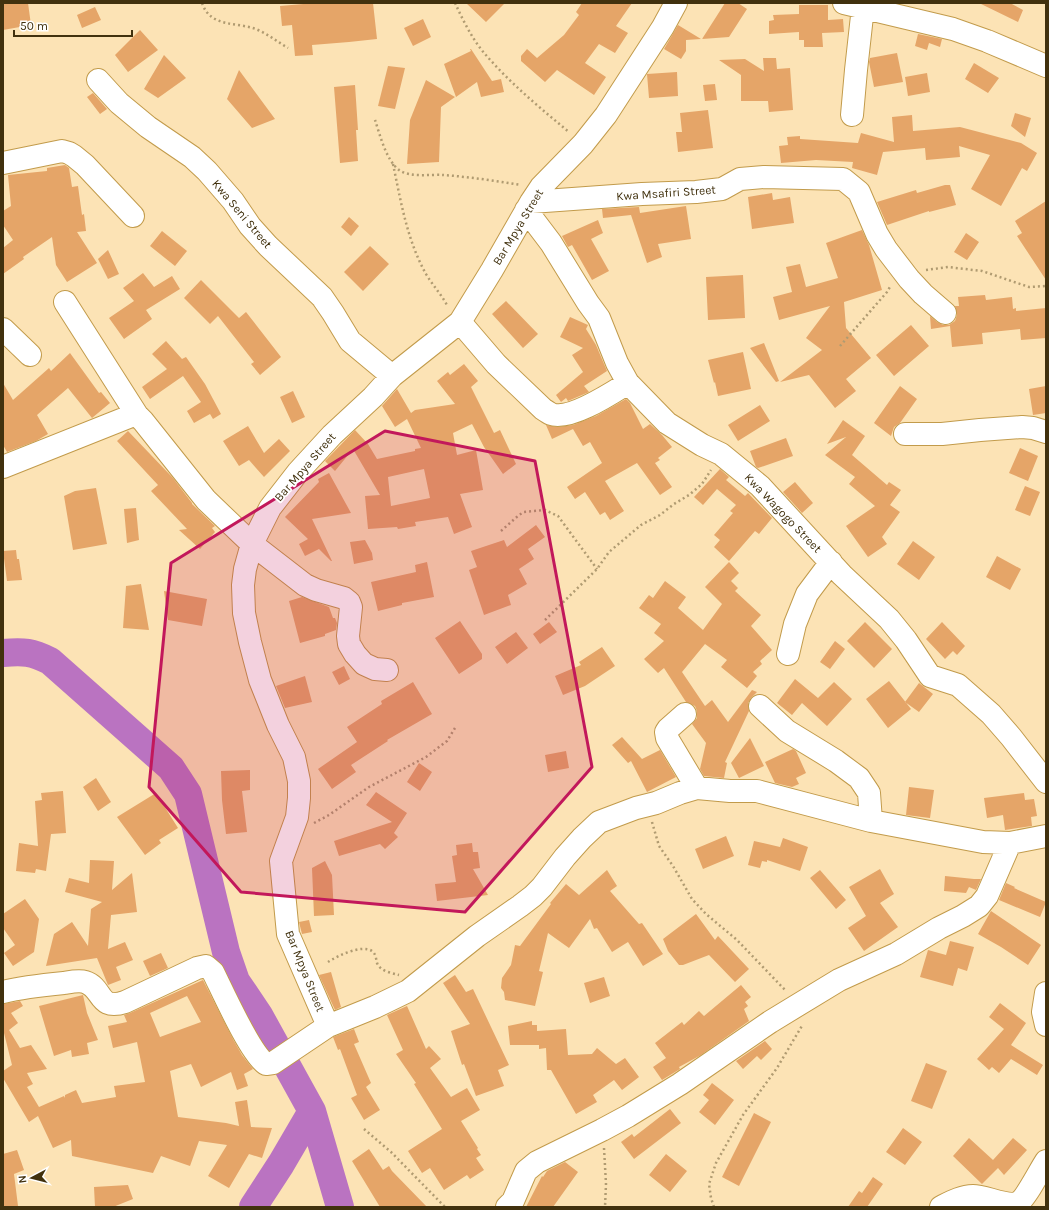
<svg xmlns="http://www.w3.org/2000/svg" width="1049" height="1210" viewBox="0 0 1049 1210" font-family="Karla,sans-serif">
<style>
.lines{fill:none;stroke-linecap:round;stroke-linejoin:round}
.river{stroke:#ba73c1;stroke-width:28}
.building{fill:#e5a568;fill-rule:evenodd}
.minor-casing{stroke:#c29b4b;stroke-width:24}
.path{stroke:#b09b71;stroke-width:2.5;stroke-dasharray:2 3;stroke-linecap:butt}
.minor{stroke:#fff;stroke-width:22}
.marked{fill:#c2185b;fill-opacity:0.2;stroke:#c2185b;stroke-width:3;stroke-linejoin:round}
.labels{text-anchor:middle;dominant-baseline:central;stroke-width:3.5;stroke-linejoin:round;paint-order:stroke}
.street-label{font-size:12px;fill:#41310e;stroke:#fff}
</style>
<rect width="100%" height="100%" fill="#fce3b5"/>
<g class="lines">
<path class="river" d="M3,653C24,651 32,652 50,661L171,768L188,794L226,952L236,981L259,1015L312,1111L340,1207
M253,1207L281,1164L312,1111"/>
</g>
<path class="building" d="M3,3H28L31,25L3,30Z
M315,3H373L377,39L349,42L312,45L313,55L295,56L292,25L282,26L280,6Z
M466,3H505L486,22Z
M582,3H632L616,26L628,33L615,53L599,44L585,63L606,77L594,95L557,70L545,82L521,61V56L527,49L537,58L564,35L579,15L576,12Z
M725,3H738L747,9L729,37L702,39Z
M979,3H1010L1023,10L1018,22Z
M799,5H828V20L843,19L844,32L822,33L823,47H804V40H799V32L769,34V21L774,20L773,15L799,14Z
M95,7L101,20L82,28L77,15Z
M423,19L431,37L413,46L404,28Z
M678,25L701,39L686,40V51L681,59L664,49Z
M140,30L158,50L128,72L115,55Z
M918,34L942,39L940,47L929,43L927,50L915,46Z
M470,49H471L492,81L501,79L504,92L481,97L477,82L456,97L444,64L471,51Z
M897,53L903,82L874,87L869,62L870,58Z
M164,55L186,78L158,98L144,89Z
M763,58H776L777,69L790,68L793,110L769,112L768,101H741V75L719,60L745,59L764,71Z
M974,63L999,78L988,93L965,79Z
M388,66L405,68L395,109L378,106Z
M239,70L275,119L252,128L227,99Z
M677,72L678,96L649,98L647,74Z
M927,73L930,92L908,96L905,77Z
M426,80L455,97L441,107L439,162L407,164L410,120Z
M715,84L717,100L705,101L703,85Z
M355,85L358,130H356L358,161L340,163L334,87Z
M93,93L107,109L100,114L87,97Z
M708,110L713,148L678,152L676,132H682L680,113Z
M1015,113L1031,118L1025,137L1011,126Z
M912,115L913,131L960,127L1021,143L1037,153L1027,171L1022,168L1001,206L971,189L990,155L959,146L960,157L926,160L925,148L883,152L877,175L852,168L853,162L816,160L781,163L779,146L788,145L787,137L800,136V139L858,143L861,133L894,142L892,117Z
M65,165L69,168L72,187L78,186L82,215L84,214L86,231L77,232L97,263L67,282L56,265L52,237L23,257L24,259L3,274V248L13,240L3,225V211L11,206L8,175L47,171V168Z
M945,185H950L956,205L929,212V211L887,225L877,202L916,190L917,193Z
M772,193L773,200L790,197L794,223L752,229L748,197Z
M1046,201V280L1017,236L1022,233L1015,221Z
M686,206L691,239L658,244L662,257L647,263L631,215L603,218L602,209L639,207L640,213Z
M349,217L359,226L351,236L341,227Z
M598,220L603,233L591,239L609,271L592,280L572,245L568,247L562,236Z
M862,230L869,245L882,290L844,302L846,328L871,358L846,379L856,391L835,408L809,375L780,382L822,350L806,338L830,306L779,320L773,297L792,292L786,267L800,264L806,287L838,278L826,243Z
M162,231L187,251L175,266L150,246Z
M966,233L979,242L967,260L954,252Z
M370,246L389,264L363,291L344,272Z
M108,250L119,274L108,279L98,259Z
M143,273L154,287L172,276L180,289L146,310L152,319L124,339L109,318L134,301L123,288Z
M743,275L745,318L708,320L706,277Z
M201,280L239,318L246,312L281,357L260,375L251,364L254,362L218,316L210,324L184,298Z
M985,295L986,300L1012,297L1013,309L1016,308V311L1046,308V338L1021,340L1020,329L982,333L983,344L952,347L950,326L931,329L930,316L937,322L943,325H949L955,321L957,315L955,306H959L958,297Z
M506,301L538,334L523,348L492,314Z
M570,317L588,325L586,329L596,345L607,371L584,386L589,392L568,401L566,398L561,402L556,395L583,372L572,355L583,348L560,337Z
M911,325L929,346L894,376L876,355Z
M166,341L182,359L186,357L205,384L221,414L213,419L210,414L194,423L187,411L201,402L183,376L150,399L142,387L167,369L152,354Z
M764,343L779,381L776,382L750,348Z
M743,352L751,389L718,396L715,382L714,383L708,360Z
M70,353L99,393L101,392L110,403L92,418L68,388L37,415L48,434L36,441L7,452L3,445V383L13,400L49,368L51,371Z
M464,364L478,381L471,387L494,433L500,430L516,464L503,474L484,447L472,424L453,433L457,455L476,450L483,490L460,494L472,527L454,534L448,517L415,522L416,526L398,529L397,527L368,529L365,496L380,495L353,449L335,471L325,461L355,430L368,444L377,459L415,451V449L421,448L407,419L395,427L382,406L397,389L411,413L415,410L455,404L437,381L448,372L450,375ZM424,469L430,498L391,506L388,477Z
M900,386L917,399L900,423L894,427L891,436L874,423Z
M1046,386V413L1033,415L1029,389Z
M293,391L305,417L292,423L280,397Z
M626,399L630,403L643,429L650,424L662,435L672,447L658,458L660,460L655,463L672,487L660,495L637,463L605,481L624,511L610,520L605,512L600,515L585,492L575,499L567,487L602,463L590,442L583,446L573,429L552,439L546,425L558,427L573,425L596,416Z
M760,405L770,421L738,441L728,425Z
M843,420L865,436L852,455L887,485L889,482L901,490L890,505L900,512L882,537L887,544L868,557L846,526L875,506L849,484L855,477L825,455L846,437L827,444Z
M248,426L264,453L279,439L290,451L264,477L249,460L239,466L223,441Z
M128,431L173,478L192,503V504L215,526L212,528L215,532L200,549L179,530L187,529L151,491L158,485L117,441Z
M786,438L793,456L758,468L756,467L750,451Z
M1020,448L1038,456L1028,481L1009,473Z
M720,469L729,477L726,480L745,496L748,493L772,518L759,534L755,531L729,561L714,547L720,540L714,535L733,513L730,511L736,505L717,489L703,505L694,497Z
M329,473L351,513L312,519L332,561H331L319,549L305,556L299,544L308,539L285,517L319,482L318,479Z
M795,482L813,503L802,513L783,492Z
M1025,486L1040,492L1030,516L1015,510Z
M96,488L107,544L73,550L64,496L75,491Z
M136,508L139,540L127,543L124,509Z
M536,525L545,537L528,549L534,559L519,569L527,584L508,595L511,605L484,615L469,570L477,567L471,551L504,540L507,547Z
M365,540L372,553L373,560L354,564L350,542Z
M913,541L935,557L919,580L897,564Z
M16,550L17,559H19L22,580L7,581L3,551Z
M997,556L1021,569L1010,590L986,577Z
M427,562L434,597L402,603V605L378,611L371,582L416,572L415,565Z
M729,562L739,573L731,581L738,588L735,591L761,615L751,626L772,650L760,661L762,664L753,672L757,676L747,688L721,667L727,660L705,644L682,672L705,706L712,700L728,722L752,690L757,692L751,698L748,703L749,711L725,762L727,763L724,778L704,776L700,769L706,743L692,724L697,718V711L695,706L686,702L664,668L658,673L644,659L664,641L654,633L661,624L639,608L649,595L653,598L665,581L686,597L678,608L703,630L722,604L705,587Z
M141,584L149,630L123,628L126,586Z
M164,591L207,599L202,626L168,620Z
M302,597L329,607L333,618H335L337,623L336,630L325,634V636L300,643L289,601Z
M460,621L482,654V659L459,674L435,638Z
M549,622L557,632L540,644L533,634Z
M865,622L892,649L874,668L847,641Z
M942,622L965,646L957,655L953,651L945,659L926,639Z
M516,632L528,648L507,664L495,647Z
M835,641L845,649L830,669L820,662Z
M602,647L615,666L585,686L563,695L555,676L581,665L579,662Z
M344,666L350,679L339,685L332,672Z
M305,676L312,702L285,708L276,686Z
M795,679L818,698L834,682L852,699L827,726L802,703L792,715L777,703Z
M889,681L911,709L888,728L866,699Z
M413,682L432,714L387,740L388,741L351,765L356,772L332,789L318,769L357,742L347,727L382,704L381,701Z
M919,683L933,694L919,712L905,702Z
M622,737L642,759L660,750L676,777L647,792L631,761L628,763L612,745Z
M750,738L764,766L739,778L731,763Z
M793,749L796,751L806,773L796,778L799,784L792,787L775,783L765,762Z
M566,751L569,768L548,772L545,755Z
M419,763L432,772L420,791L407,782Z
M250,770V790L242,791L247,832L226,834L222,800L221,771Z
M96,778L111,802L98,811L83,787Z
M909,787L934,790L930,818L906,815Z
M63,791L66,833L51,834L46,871L36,869L35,873L16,871L19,843L38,846L35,801L42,800L41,793Z
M376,792L407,813L394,833L398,837L385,849L380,844L339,856L334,841L392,822L366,805Z
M156,793L178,828L159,840L161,843L145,855L117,817Z
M1024,793L1025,800L1034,799L1037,816L1031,817L1032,826L1005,830L1003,815L987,818L984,798Z
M726,836L734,856L703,869L695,849Z
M783,838L808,847L800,871L767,860V862L762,861L760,868L748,865L754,841L780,847Z
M472,843L473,852H478L480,868L473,869L488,895L437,901L435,884L456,882L452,856L457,855L456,845Z
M90,860L114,861L112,890L132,873L137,912L111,915L108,949L125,942L133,960L116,967L121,980L108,985L97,958L46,966L54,934L72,922L88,946L91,909L102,902L65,892L69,878L89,883Z
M325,861L332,875L334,915L314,916L312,868Z
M880,869L894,894L880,903L898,927L864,951L848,928L866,916L849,887Z
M607,870L617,886L610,891L639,924L642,923L663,954L643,966L628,942L612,952L597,928L594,929L590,919L569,948L548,933L539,971L543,972L535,1006L505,1000L504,992L501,988L502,978L511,965L515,945L520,946L551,904L550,903L566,884L579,895Z
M820,870L846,900L836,909L810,878Z
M945,876L974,879H981L976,890L969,887L966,893L944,891Z
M1006,883L1015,887L1014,888L1046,902L1040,917L999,900Z
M25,899L39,919L34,952L13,966L4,953L15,945L3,928V914Z
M991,911L1041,945L1028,965L1001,947L978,934Z
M696,914L715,940L718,936L749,969L735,982L709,955L683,965H679L668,951L663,939Z
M309,920L312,932L302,934L299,922Z
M950,941L974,947L967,971L958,968L953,986L920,977L928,950L946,955Z
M161,953L168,968L150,976L143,961Z
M331,972L341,1007L335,1010L319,975Z
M455,975L466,992L473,989L509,1065L498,1070L504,1086L476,1096L464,1064L462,1065L451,1031L470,1024L443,983Z
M604,977L610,996L590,1003L584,983Z
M203,980L234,1041L242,1055L253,1069L244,1074L248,1086L237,1090L231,1072L201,1087L191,1064L170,1071L178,1117L226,1123L239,1126L235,1102L247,1100L251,1127L272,1128L262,1158L249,1154L229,1188L208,1176L227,1145L199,1141L190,1166L161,1156L153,1173L72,1156L71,1140L53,1148L38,1116L29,1122L3,1078V1071L12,1065L4,1033H3V1004L20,1001L23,1006L11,1013L18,1023L9,1030L20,1048L31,1045L47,1069L27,1073L33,1084L27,1087L39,1107L64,1096L65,1098V1095L76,1090L82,1103L116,1097L114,1086L145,1082L137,1042L113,1048L108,1026L127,1022L124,1015L130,1013ZM187,996L201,1022L160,1037L150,1013Z
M741,985L751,997L745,1002L748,1006L744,1009L749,1021L701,1055L679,1067L680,1069L662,1080L653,1067L666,1058L655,1043L682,1022L684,1025L699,1011L704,1016Z
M83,995L87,1013L98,1040L87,1043L89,1054L72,1057L71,1050L54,1056L39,1006Z
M1000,1003L1026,1023L1011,1045L1043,1065L1037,1075L1011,1059L999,1073L992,1067L989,1070L977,1059L1004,1029L989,1017Z
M407,1006L426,1049L429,1046L441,1059L430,1068L451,1097L467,1088L480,1110L461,1121L478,1148L477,1149L481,1155L476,1158L484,1170L470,1179L467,1175L444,1190L430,1168L422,1173L408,1151L442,1129L414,1084L416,1083L396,1054L403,1050L387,1015Z
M532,1021V1025H537V1031L566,1029L568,1055L592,1054L597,1048L616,1064L625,1058L639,1077L622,1090L614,1080L593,1095L597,1102L576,1114L551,1070H547L546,1048L539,1049V1045H510L508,1026Z
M354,1029L359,1042L354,1044L371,1083L366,1087L380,1110L364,1120L351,1098L357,1095L340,1049L338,1050L333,1037Z
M765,1041L772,1049L761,1060L757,1056L743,1069L736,1061Z
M926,1063L947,1071L932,1109L911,1101Z
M712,1083L734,1100L715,1125L699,1112L709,1100L703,1095Z
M670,1109L681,1123L634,1159L621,1142L632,1134L634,1137Z
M754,1113L771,1122L739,1186L722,1177Z
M903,1128L922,1142L905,1165L886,1152Z
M969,1138L993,1160L1013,1138L1027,1150L1004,1175L998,1168L982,1184L953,1156Z
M369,1149L383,1170L389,1166L392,1171L427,1207H380L352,1161Z
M17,1150L24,1170L14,1174L18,1206L3,1207V1154Z
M666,1154L687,1171L670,1192L649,1175Z
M565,1162L578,1172L553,1207H526L542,1176L543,1177L547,1171Z
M873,1177L883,1184L867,1207H848L859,1191L862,1193Z
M128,1185L133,1199L113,1207H95L94,1187Z"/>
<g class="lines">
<g class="minor-casing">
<path id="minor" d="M844,3L953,29L987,41L1046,66
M98,80L119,103L148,127L192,157L207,171L233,201L250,226L268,246L322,297L333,313L350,341L392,376
M852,115L856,70L863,7
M3,163L62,151L69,153L74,156L85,165L133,216
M531,202L642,194L696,192L722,189L740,179L764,177L843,179L859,192L877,234L886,249L909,279L923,294L945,313
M526,210L551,243L588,303L599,318L617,363L628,383L667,423L702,445L721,454L760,486L842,575L889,619L906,640L930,676L958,685L991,714L1011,737L1046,782
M65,302L137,415
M460,322L496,364L543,409C546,411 549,413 551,414C570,421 612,393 628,383
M3,329L30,355
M905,434H942L980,430L1022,427L1033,428L1046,432
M3,467L131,416L137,415L143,421L206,500L252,544L305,585L316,590L344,598L349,602L351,607L348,636L349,644L355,654L364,664L375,669L387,670
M788,654L795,624L807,594L831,562
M760,706L787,731L836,761L859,778L869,793L871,821
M685,714L668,729L666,732L667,738L697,788
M3,992C23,987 43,985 64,983C70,982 79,980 85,982C104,988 97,1011 125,1002L197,968L206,966L213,972C223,992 250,1053 266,1064L273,1063L328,1026L375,1007L408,991L477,936L520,906L533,896L542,887L565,857L582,838L599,822L636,808L656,803L680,793L697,788L730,791H757L871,821L983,842L1010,843L1046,836
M1046,993L1043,1012L1046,1025
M328,1026L288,934L281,861L297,817L299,798V781L294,757L278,725L260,680L250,642L244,613L243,585L245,569L252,544L270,508L298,472L332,435L373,397L392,376L460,322L492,270L531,202L541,187L583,144L606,115L663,27L676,3
M507,1207L513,1201L526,1171L537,1162L602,1130L628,1116L680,1084L770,1022L839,980L896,954L939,928L963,916L979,906L987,896L1010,843
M941,1207C951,1202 962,1196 973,1196C986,1196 1009,1208 1019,1202C1026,1198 1040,1170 1046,1161"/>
</g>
<path class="path" d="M202,3C211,29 238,21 258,30C269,35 278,42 288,48
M455,3C463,20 472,39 485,54C510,83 540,108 569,132
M375,120C380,135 386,160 399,170C410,178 431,174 444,175C470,177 496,181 521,185
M393,164C401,202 407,240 426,274C433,286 442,295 448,307
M926,270L948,267L982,271L1029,287L1046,286
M840,346L887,292L891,285
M501,531L519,515L524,512L545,510L558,516L597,569
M545,620L597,569L609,552L641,525L660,515L674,504L689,495L702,484L711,470
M652,822L659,846L673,866L692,899L706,914L737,940L786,991
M314,823L329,815L369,787L426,757L447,741L455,728
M328,962C337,956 362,944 372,951C376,954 376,959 377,963C380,971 391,973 399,975
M364,1129L391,1152L445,1207
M604,1148L606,1184L605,1207
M714,1207L711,1198L709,1184L716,1163L743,1115L777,1068L803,1024"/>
<use href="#minor" class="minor"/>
</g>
<path class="marked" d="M385,431L535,461L592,767L465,912L241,892L149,787L171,563Z"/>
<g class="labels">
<g class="street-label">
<text transform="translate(666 193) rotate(-4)">Kwa Msafiri Street</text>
<text transform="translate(242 214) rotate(50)">Kwa Seni Street</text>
<text transform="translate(518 227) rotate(-59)">Bar Mpya Street</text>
<text transform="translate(305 467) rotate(-49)">Bar Mpya Street</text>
<text transform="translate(783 513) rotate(46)">Kwa Wagogo Street</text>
<text transform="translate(305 971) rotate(68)">Bar Mpya Street</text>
</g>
</g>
<rect width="1049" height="1210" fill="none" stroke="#41310e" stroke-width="8"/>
<g transform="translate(32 1178) rotate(263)" stroke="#ffffff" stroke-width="3" paint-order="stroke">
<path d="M0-3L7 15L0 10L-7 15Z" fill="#41310e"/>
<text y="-6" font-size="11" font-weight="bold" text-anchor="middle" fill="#41310e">N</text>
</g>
<path d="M14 30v6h118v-6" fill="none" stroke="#41310e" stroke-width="2"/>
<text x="20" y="30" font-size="12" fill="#41310e" stroke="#ffffff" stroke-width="3" paint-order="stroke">50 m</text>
</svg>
